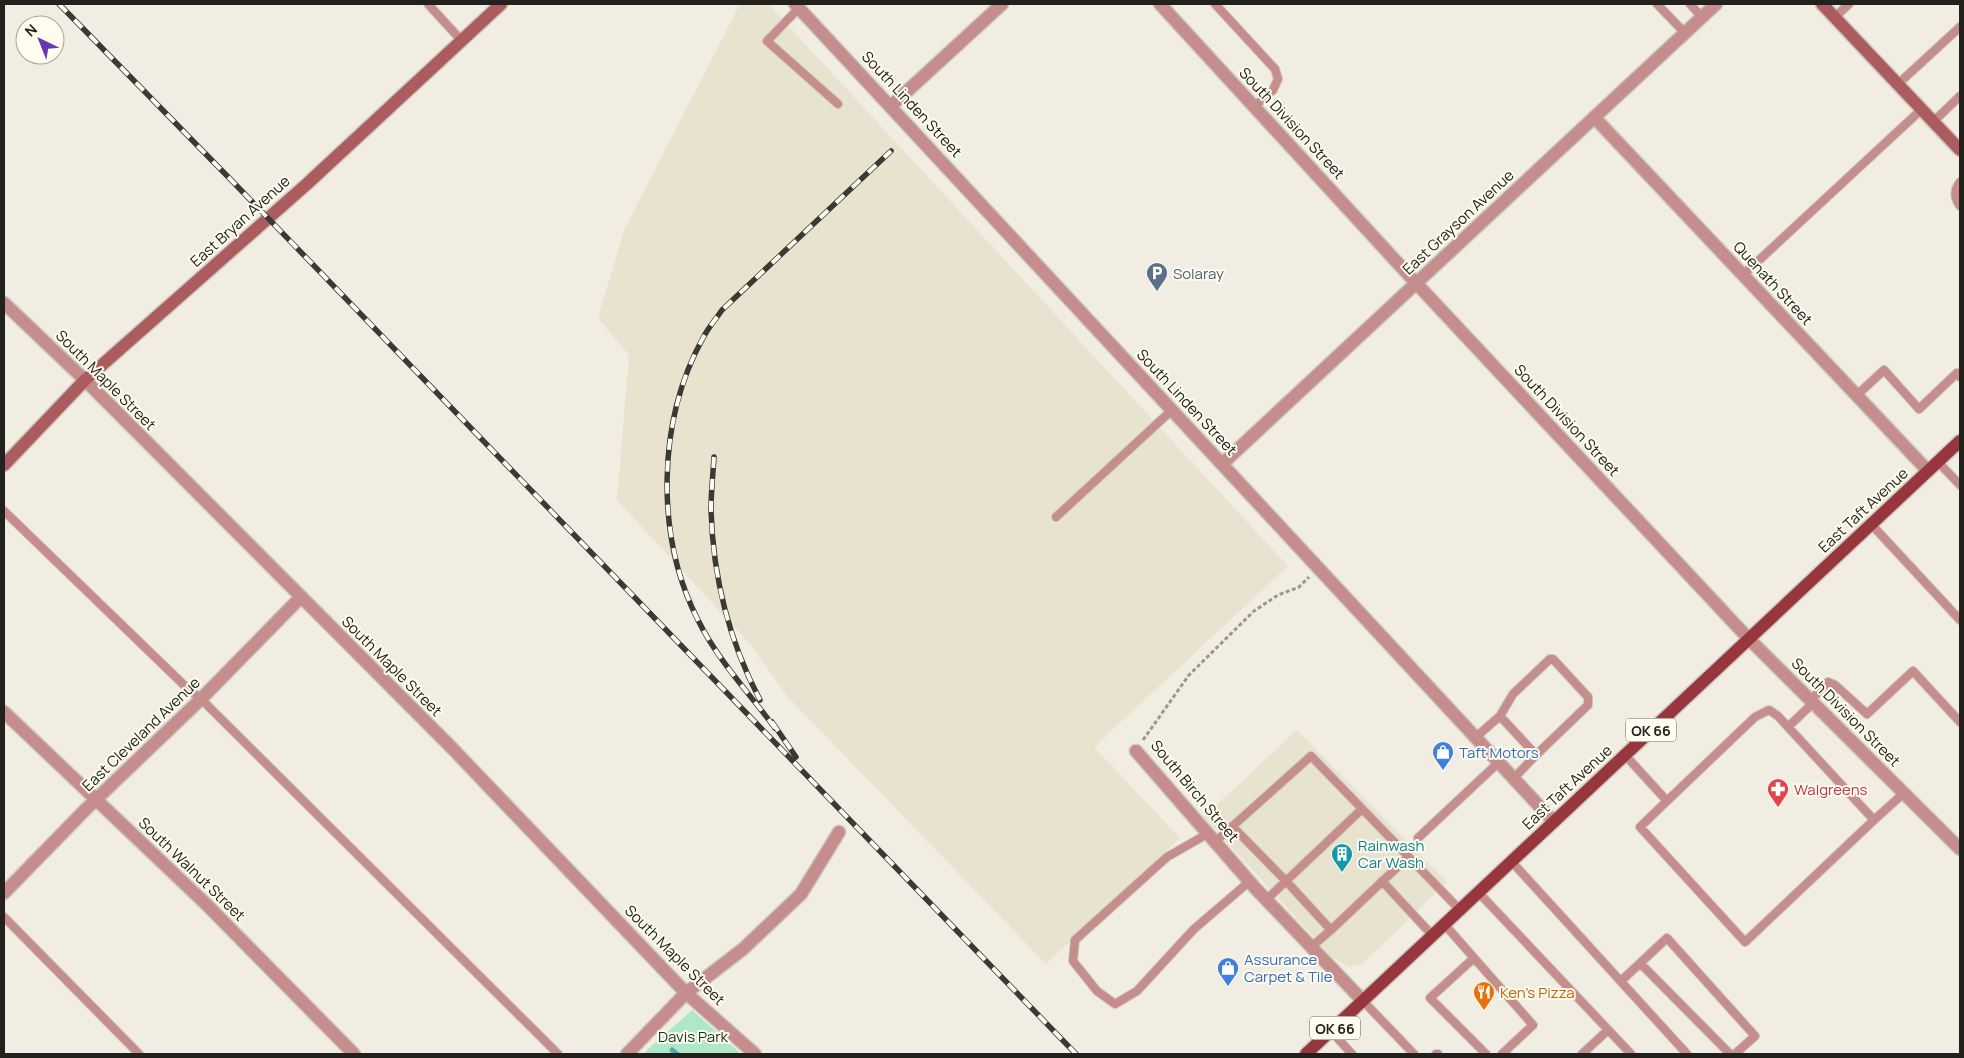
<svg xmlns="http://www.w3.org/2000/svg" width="1964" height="1058" viewBox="0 0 1964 1058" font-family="Manrope,sans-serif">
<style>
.built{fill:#e8e3cf}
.green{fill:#afe8c6}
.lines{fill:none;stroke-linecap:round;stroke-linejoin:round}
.stream{stroke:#48afb2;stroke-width:5}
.lane-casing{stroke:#ccc8bf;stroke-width:10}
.street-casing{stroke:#ccc8bf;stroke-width:15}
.secondary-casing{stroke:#ccc8bf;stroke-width:15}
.primary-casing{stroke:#ccc8bf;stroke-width:15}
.path{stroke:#9a978f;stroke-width:3;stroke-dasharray:4 2.5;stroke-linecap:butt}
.lane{stroke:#c58d8c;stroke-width:8}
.street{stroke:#c58d8c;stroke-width:12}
.secondary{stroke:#ac5c5e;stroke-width:12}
.primary{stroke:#98363d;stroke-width:12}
.rail-casing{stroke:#3a3934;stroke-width:5.5}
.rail{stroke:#fefbef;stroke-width:4;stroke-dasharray:11;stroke-linecap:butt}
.labels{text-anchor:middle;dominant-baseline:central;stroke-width:4;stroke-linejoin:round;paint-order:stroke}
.shield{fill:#fefbef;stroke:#64625c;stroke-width:1}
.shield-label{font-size:14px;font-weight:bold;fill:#22211d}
.street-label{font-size:15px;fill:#22211d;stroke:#fefbef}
.service-label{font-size:15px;fill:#4e5e75;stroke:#fefbef;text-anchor:start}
.shop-label{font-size:15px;fill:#366cbe;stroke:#fefbef;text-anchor:start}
.health-label{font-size:15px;fill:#be3a42;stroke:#fefbef;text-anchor:start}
.culture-label{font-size:15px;fill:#0d838f;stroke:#fefbef;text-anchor:start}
.food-label{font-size:15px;fill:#c56008;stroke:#fefbef;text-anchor:start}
.park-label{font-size:15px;fill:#113221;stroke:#fefbef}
</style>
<rect width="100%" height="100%" fill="#f1ede2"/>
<path class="built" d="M740,4H768L1288,566L1094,747L1180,838L1046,964L787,696L750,644L617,500L629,355L598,318L624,230Z
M1297,730L1447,882L1362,964L1349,967L1333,958L1204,817Z"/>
<path class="green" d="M692,1010L741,1054H643Z"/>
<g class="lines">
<path class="stream" d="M672,1050L677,1054"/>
<g class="lane-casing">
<path id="lane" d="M428,4L461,40
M1215,4L1275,69L1278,79L1273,90L1255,106
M1657,4L1684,32
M1690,4L1702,17
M799,8L767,41L838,104
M1835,17L1849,4
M1898,84L1960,27
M1933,122L1960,96
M1960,182C1954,190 1954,198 1960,206
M1743,275L1922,109
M1856,396L1884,370L1919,409L1957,373L1960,377
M1938,462L1960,485
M4,511L185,686L201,699L558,1054
M1056,517L1172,410
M1871,524L1960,620
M1811,700L1828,682L1835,685L1867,714L1913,671L1960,722
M1500,716L1513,694L1550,659H1553L1588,697V705L1536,755
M1788,727L1874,820L1904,793
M1476,737L1500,716L1536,755L1514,778
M1625,755L1667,801L1755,717L1769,710L1778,716L1788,727L1813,703
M1667,801L1640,827L1745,942L1874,820
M1233,827L1286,881L1331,930L1408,857
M1209,833L1167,857L1075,940L1073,961L1097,991L1115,1004L1137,991L1194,929L1250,881
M1418,838L1499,762
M1216,841L1311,756L1460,910
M1512,862L1687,1054
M1382,881L1433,936
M1479,893L1631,1054
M1266,900L1362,809
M4,917L139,1054
M1445,925L1533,1025L1502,1054
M1311,947L1331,930
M1474,958L1430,998L1486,1054
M1640,963L1730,1054
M1621,981L1667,938L1755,1036L1735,1054
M1363,1001L1414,1054
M1331,1031L1352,1054
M1436,1054H1438
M1582,1054L1608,1030"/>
</g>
<g class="street-casing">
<path id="street" d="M795,4L1554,822
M1160,4L1416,283L1748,638L1960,849
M891,106L1002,4
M1594,117L1928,471
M4,303L85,380L450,746L686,993L755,1054
M1222,464L1716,4
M4,712L206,904L354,1054
M1136,751L1256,889L1363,1001
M4,893L86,809L201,699L300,598
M627,1054L686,993L743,949L801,894L839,832"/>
</g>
<g class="secondary-casing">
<path id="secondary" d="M1822,4L1960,150
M4,465L85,380L308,183L501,4"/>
</g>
<g class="primary-casing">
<path id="primary" d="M1306,1054L1960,441"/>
</g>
<path class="path" d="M1143,740L1189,675L1254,611L1278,595L1299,587L1309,577"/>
<use href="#lane" class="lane"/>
<use href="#street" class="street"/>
<use href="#secondary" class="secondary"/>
<use href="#primary" class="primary"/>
<g class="rail-casing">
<path id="rail" d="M59,4L236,185L1076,1054
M714,457C713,474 711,492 711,510C713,577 729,641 760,700
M772,722L796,757
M775,728C749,693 717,659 698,620C655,536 657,421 703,338C708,328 716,319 722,310L891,151"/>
</g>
<use href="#rail" class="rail"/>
</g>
<defs>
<g id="parking-pin" transform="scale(1.125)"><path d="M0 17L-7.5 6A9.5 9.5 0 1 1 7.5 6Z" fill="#5c6f8a" stroke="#fefbef"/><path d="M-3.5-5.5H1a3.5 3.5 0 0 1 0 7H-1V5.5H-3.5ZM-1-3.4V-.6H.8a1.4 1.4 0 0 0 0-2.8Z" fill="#fff"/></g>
<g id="shop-pin" transform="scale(1.125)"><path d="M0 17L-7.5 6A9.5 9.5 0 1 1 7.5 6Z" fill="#3f7fe0" stroke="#fefbef"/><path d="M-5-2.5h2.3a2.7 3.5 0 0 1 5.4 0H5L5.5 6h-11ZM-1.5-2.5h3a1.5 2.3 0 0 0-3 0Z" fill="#fff"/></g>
<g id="pharmacy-pin" transform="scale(1.125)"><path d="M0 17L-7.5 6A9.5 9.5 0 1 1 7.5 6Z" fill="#e0444e" stroke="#fefbef"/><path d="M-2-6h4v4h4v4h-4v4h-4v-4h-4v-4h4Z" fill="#fff"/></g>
<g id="building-pin" transform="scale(1.125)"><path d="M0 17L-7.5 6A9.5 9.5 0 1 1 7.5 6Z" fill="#0f9aa8" stroke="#fefbef"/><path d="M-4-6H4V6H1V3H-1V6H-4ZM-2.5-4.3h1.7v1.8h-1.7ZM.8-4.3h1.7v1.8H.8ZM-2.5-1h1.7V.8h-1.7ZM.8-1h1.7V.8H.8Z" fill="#fff"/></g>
<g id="restaurant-pin" transform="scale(1.125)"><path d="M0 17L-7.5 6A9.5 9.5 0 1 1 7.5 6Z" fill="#e8710a" stroke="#fefbef"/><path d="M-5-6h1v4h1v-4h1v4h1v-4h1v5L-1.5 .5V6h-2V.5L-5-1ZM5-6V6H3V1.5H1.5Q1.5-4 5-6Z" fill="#fff"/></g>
</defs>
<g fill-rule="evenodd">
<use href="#parking-pin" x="1157" y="273"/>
<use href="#shop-pin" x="1443" y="752"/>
<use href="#pharmacy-pin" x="1778" y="789"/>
<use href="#building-pin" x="1342" y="854"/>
<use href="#shop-pin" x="1228" y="968"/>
<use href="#restaurant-pin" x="1484" y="992"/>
</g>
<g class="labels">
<g class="shield">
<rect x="1626" y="718.5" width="50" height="23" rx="4"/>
<rect x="1310" y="1016.5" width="50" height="23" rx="4"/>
</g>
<g class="shield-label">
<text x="1651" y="730">OK 66</text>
<text x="1335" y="1028">OK 66</text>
</g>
<g class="street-label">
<text transform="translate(912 104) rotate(47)">South Linden Street</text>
<text transform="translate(1292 123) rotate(47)">South Division Street</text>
<text transform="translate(240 221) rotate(-42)">East Bryan Avenue</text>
<text transform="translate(1458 222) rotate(-43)">East Grayson Avenue</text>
<text transform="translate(1773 283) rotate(47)">Quenath Street</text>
<text transform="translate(106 380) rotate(45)">South Maple Street</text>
<text transform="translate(1187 402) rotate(47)">South Linden Street</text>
<text transform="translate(1567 420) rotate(47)">South Division Street</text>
<text transform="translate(1863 510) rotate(-43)">East Taft Avenue</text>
<text transform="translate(392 666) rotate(45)">South Maple Street</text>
<text transform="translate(1846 712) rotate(45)">South Division Street</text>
<text transform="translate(141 734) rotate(-44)">East Cleveland Avenue</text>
<text transform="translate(1567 787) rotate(-43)">East Taft Avenue</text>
<text transform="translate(1195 791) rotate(50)">South Birch Street</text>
<text transform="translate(192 869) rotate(44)">South Walnut Street</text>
<text transform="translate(675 955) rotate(45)">South Maple Street</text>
</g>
<g class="service-label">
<text x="1173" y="273">Solaray</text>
</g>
<g class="shop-label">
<text x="1459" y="752">Taft Motors</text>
<text x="1244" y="959">Assurance<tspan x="1244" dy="17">Carpet &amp; Tile</tspan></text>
</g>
<g class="health-label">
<text x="1794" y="789">Walgreens</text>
</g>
<g class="culture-label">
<text x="1358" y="845">Rainwash<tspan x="1358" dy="17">Car Wash</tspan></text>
</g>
<g class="food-label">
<text x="1500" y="992">Ken's Pizza</text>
</g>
<g class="park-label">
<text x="693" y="1036">Davis Park</text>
</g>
</g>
<rect width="1964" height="1058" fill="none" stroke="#22211d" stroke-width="10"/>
<g transform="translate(40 40) rotate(317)"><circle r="24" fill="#fefbef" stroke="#a6a49b"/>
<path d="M0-4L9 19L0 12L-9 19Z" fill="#6639b1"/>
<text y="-8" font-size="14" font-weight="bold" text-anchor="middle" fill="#22211d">N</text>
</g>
</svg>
